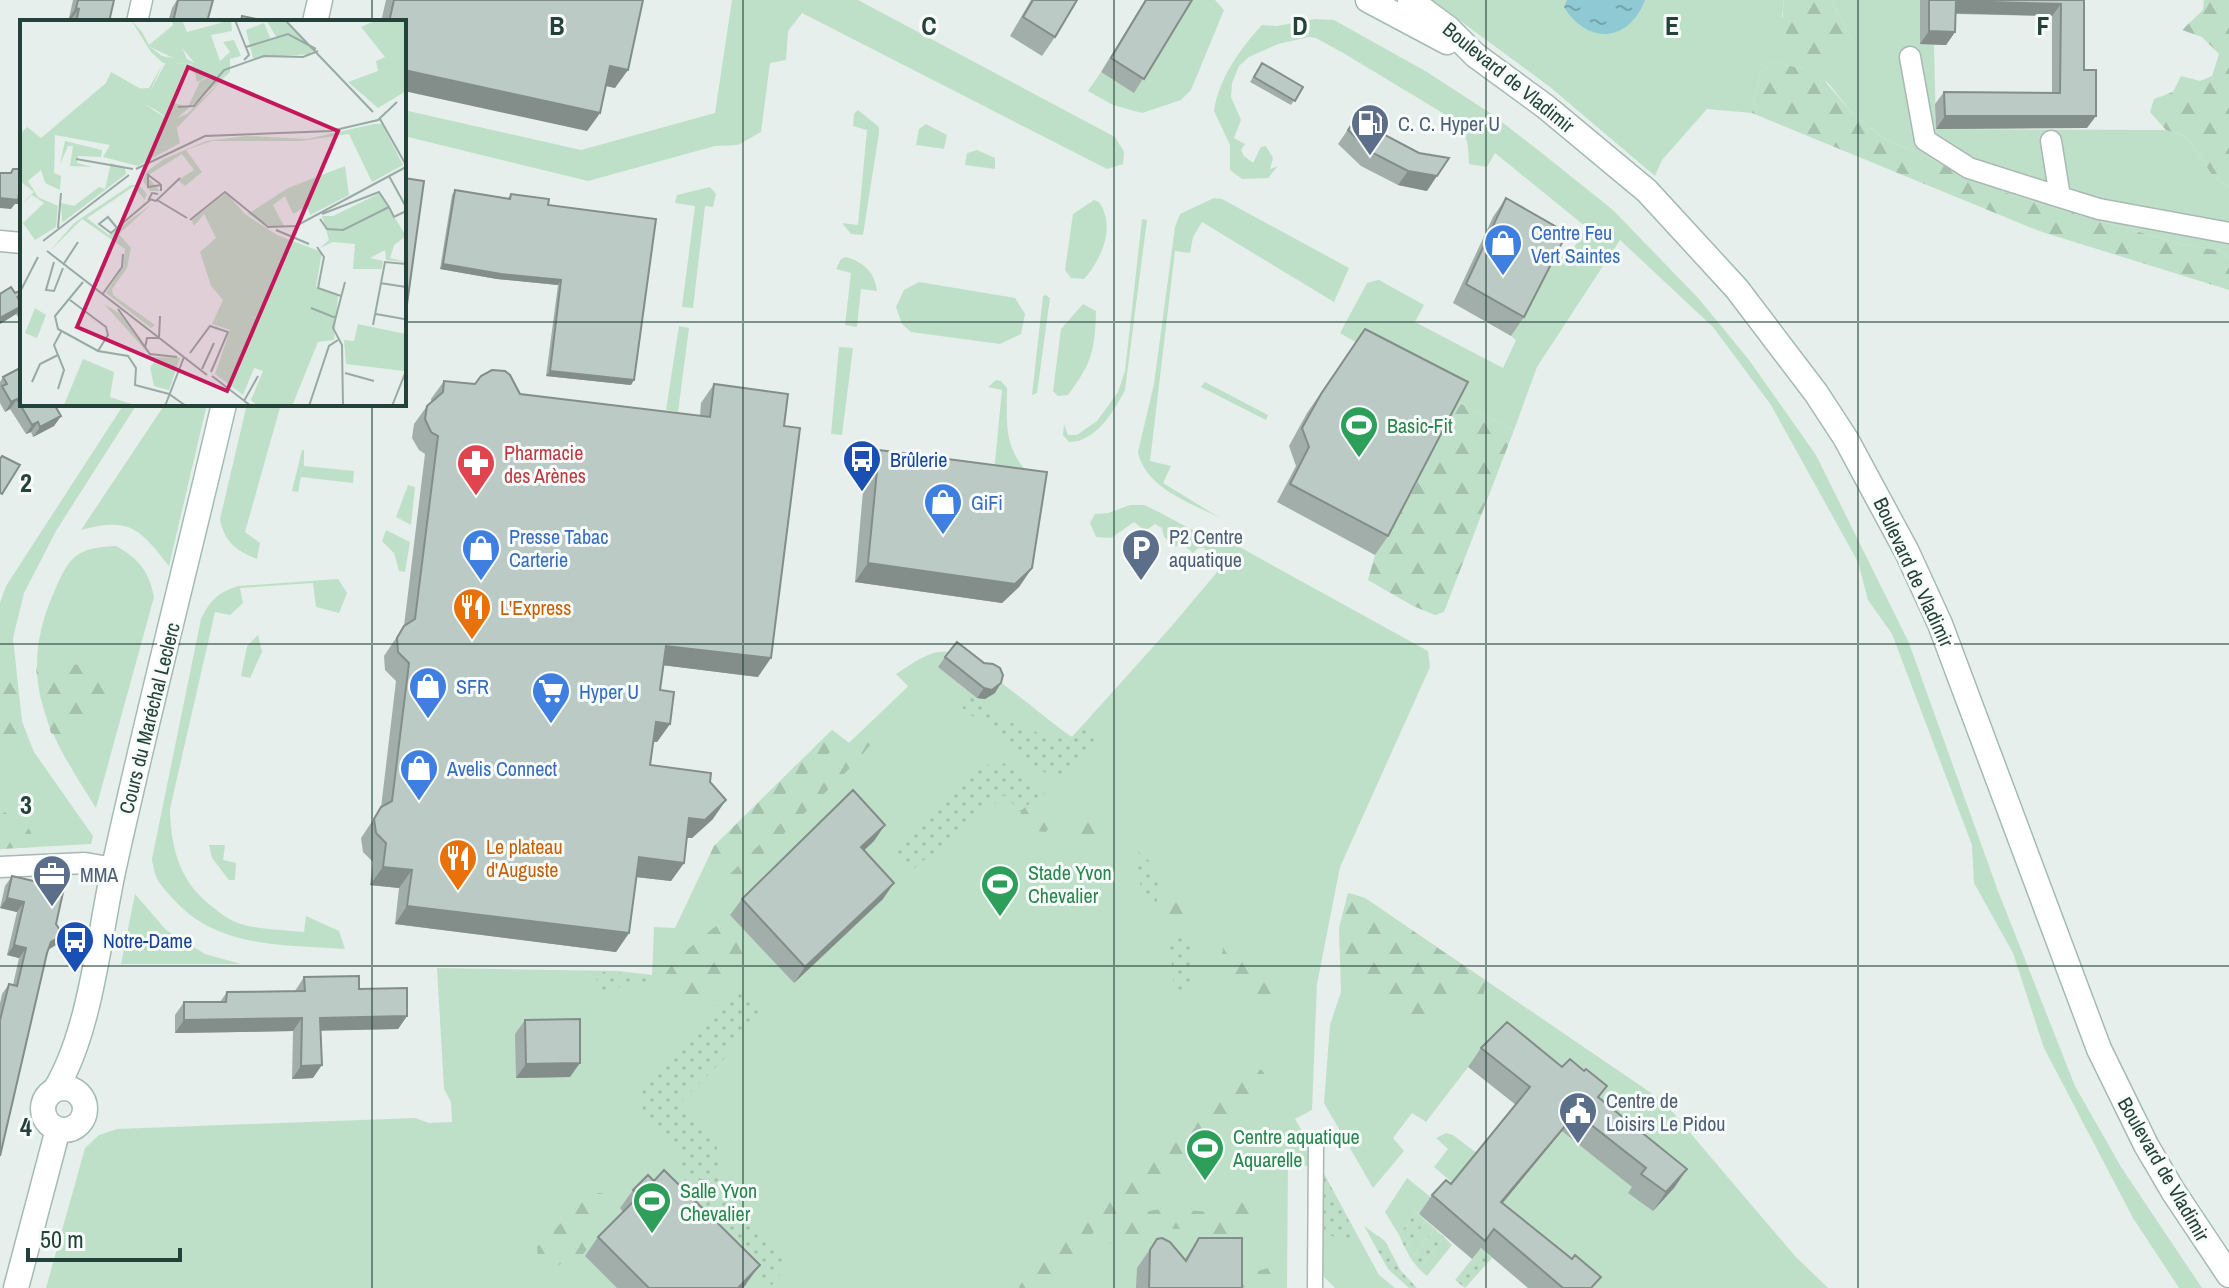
<svg xmlns="http://www.w3.org/2000/svg" width="2229" height="1288" viewBox="0 0 2229 1288" font-family="'Archivo Narrow',sans-serif">
<style>
.green{fill:#bfe0c8}
.forest{fill:url(#forest-firs)}
.garden{fill:url(#garden-dots)}
.water{fill:url(#water-ripples)}
.lines{fill:none;stroke-linecap:round;stroke-linejoin:round}
.pedestrian-casing{stroke:#a8b8b2;stroke-width:17}
.minor-casing{stroke:#a8b8b2;stroke-width:23}
.secondary-casing{stroke:#a4bbb3;stroke-width:27}
.pedestrian{stroke:#fff;stroke-width:14}
.minor{stroke:#fff;stroke-width:20}
.secondary{stroke:#fff;stroke-width:24}
.wall{fill:#a1aea9}
.shaded-wall{fill:#838d89}
.building{fill:#bbcac4;stroke:#838d89;stroke-width:2}
.grid{fill:none;stroke:#24423a;stroke-width:2;stroke-opacity:0.55}
.labels{text-anchor:middle;dominant-baseline:central;stroke-width:6;stroke-linejoin:round;paint-order:stroke}
.street-label{font-size:20px;fill:#24423a;stroke:#f7fbf9}
.service-label{font-size:20px;fill:#4e5e75;stroke:#f7fbf9;text-anchor:start}
.shop-label{font-size:20px;fill:#366cbe;stroke:#f7fbf9;text-anchor:start}
.leisure-label{font-size:20px;fill:#27864d;stroke:#f7fbf9;text-anchor:start}
.health-label{font-size:20px;fill:#be3a42;stroke:#f7fbf9;text-anchor:start}
.transit-label{font-size:20px;fill:#164399;stroke:#f7fbf9;text-anchor:start}
.food-label{font-size:20px;fill:#c56008;stroke:#f7fbf9;text-anchor:start}
.inset-road{fill:none;stroke:#98aaa4;stroke-width:2}
.view{fill:#c2185b;fill-opacity:0.15;stroke:#c2185b;stroke-width:4}
.inset-edge{fill:none;stroke:#24423a;stroke-width:4}
.grid-label{font-size:26px;text-anchor:middle;font-weight:bold;fill:#24423a;stroke:#f7fbf9;stroke-width:6;stroke-linejoin:round;paint-order:stroke}
</style>
<defs>
<pattern id="forest-firs" width="22" height="20" patternUnits="userSpaceOnUse" patternTransform="scale(2)"><rect width="22" height="20" fill="#bfe0c8"/><path d="M5 1l3.5 6h-7zM16 11l3.5 6h-7z" fill="#a4c1ad"/></pattern>
<pattern id="garden-dots" width="8" height="8" patternUnits="userSpaceOnUse" patternTransform="scale(2)"><rect width="8" height="8" fill="#bfe0c8"/><path d="M2 2h.1M6 6h.1" fill="none" stroke="#a4c1ad" stroke-width="1.8" stroke-linecap="round"/></pattern>
<pattern id="water-ripples" width="26" height="14" patternUnits="userSpaceOnUse" patternTransform="scale(2)"><rect width="26" height="14" fill="#8ec9d4"/><path d="M2 4q2-2 4 0t4 0M15 11q2-2 4 0t4 0" fill="none" stroke="#74a5ad"/></pattern>
</defs>
<rect width="100%" height="100%" fill="#e6efeb"/>
<path class="green" d="M732,0H858L1115,137L1124,152L1123,164L1107,169L802,13L788,31L786,60L770,63L761,132L738,145L715,146L588,181L404,136V110L581,150L715,113Z
M1191,0H1215L1224,10L1191,90L1181,100L1142,113L1113,105L1088,91L1101,72L1134,92Z
M1432,0H1784L1782,17L1852,40L1831,0H1920V43L1934,45L1936,129L2166,130L2187,137L2212,175L2229,187V258L2222,251L2181,244L2016,197L1883,138L1853,114L1828,83L1804,69L1773,62L1760,73L1752,113L1707,109L1662,160L1655,176L1550,87Z
M1315,19L1334,20L1427,72L1490,113L1543,154L1613,210L1699,299L1749,360L1816,455L1909,643L1998,891L2075,1086L2121,1167L2202,1288H2179L2133,1218L2044,1048L2013,953L1974,883L1972,845L1892,634L1868,600L1858,562L1771,405L1713,327L1620,240L1537,367L1514,430L1455,401L1340,333L1367,283L1379,280L1424,305L1415,322L1503,368L1516,340L1511,336L1554,252L1567,260L1586,227L1495,153L1487,167L1469,164C1468,140 1468,135 1451,118L1345,54L1316,38L1309,37L1278,44L1249,57L1239,66L1232,83L1231,97L1241,120L1234,138L1245,144L1241,150L1244,156L1253,163L1261,147L1266,146L1273,158L1270,169L1278,166L1268,178L1242,179L1230,170V145L1214,111C1219,78 1240,49 1262,25L1277,26Z
M858,110L879,127V133L863,235L851,234L842,223L858,225L867,130L853,126L854,114Z
M926,124L947,135L944,149L916,145L919,129Z
M977,150L995,158V169L965,165L967,153Z
M710,187L716,194L713,207L705,206L693,308L682,307L695,206L675,203L677,195Z
M1214,198L1222,199L1349,268L1334,302L1202,222L1193,237L1190,253L1175,251L1150,461L1171,466L1163,483L1220,518C1191,503 1145,488 1138,452L1154,384L1175,227L1180,214Z
M1094,200L1099,202C1116,226 1102,259 1084,279L1071,278L1065,270L1073,214Z
M1142,219L1147,220L1125,390C1114,411 1096,442 1069,442L1063,435L1064,424L1068,435H1077L1097,421L1118,392L1125,371Z
M846,257C863,262 875,272 877,291L861,289L857,327L845,325L851,273L836,269L841,259Z
M919,282L1015,298L1025,314L1021,334L1000,344L911,332L902,324L896,307L904,290Z
M1046,295L1050,298L1037,393L1032,395L1043,296Z
M1083,304L1096,311C1095,350 1092,363 1068,395L1058,396L1053,391L1061,329Z
M679,326L689,328L678,412L666,410Z
M839,347L853,348L842,435L831,434Z
M996,380L1001,381L1007,388C1007,425 1003,448 1031,476L994,472L1002,390L988,387Z
M1205,382L1268,415L1266,420L1201,387Z
M124,404H137L56,531L24,593L13,638L22,722L34,752L93,836L91,844L0,849V603L6,586Z
M165,404H207L169,566C139,528 130,517 81,530Z
M247,404H281L245,532L260,543L257,559C236,551 224,541 220,519Z
M302,450H304V466L354,471L353,483L301,477L298,492L292,491Z
M408,485L415,487L411,525L396,517Z
M1130,505H1144L1155,510L1224,547L1233,543L1252,554L1428,651L1430,667L1340,867L1317,984L1312,1110L1295,1119L1309,1143L1308,1166L1288,1165L1287,1288H46L85,1148L99,1135L117,1129L415,1118L429,1123L452,1122L451,1102L444,1089L437,968L619,971L652,975L654,927L675,928L714,846L832,730L849,743L909,687L896,674C910,665 930,649 948,652C978,658 1043,718 1072,737L1170,628L1218,571L1209,563L1211,557L1204,548H1198L1193,553L1180,542L1176,547L1164,537L1162,528L1155,524L1145,531L1134,522L1111,538L1096,537L1090,523L1095,514L1108,513Z
M386,530L410,542L405,572L399,571L394,553L382,541Z
M116,546C139,559 149,571 154,597L96,808C49,734 15,680 54,592C70,556 75,548 116,546Z
M338,579L347,593L339,613L316,607L313,583L240,588L243,603L230,615L215,612L170,809C171,850 180,883 214,908C222,915 231,921 241,924C261,930 284,930 304,932L306,916L339,931L345,949C284,944 220,949 175,901C160,884 155,881 152,859L201,619C210,601 218,592 238,586Z
M258,635L262,652L250,678L241,676L247,646Z
M209,845H225L223,860L236,863L235,880H229L212,858Z
M1348,893L1365,898L1663,1101L1795,1256L1828,1288H1579L1488,1221L1562,1131L1585,1116L1494,1041L1468,1067L1426,1122L1412,1113L1393,1138L1404,1151L1373,1188L1324,1103L1330,1025L1341,992L1339,928Z
M135,894L166,930L205,954L241,964H121Z
M1446,1133L1453,1135L1478,1154L1454,1184L1434,1167L1448,1149L1436,1138Z
M1322,1170L1379,1275L1395,1288H1335L1320,1273Z
M1407,1178L1433,1199L1419,1214L1416,1212L1399,1235L1385,1212Z
M1426,1221L1435,1229L1411,1259L1405,1248Z
M1444,1237L1452,1245L1427,1276L1419,1269Z"/>
<path class="forest" d="M1784,0H1831L1852,40L1831,58L1810,64L1853,114L1883,138L2016,197L2181,244L2222,251L2229,258V290L2039,231L1752,113L1760,73L1773,62L1804,69L1809,64C1787,40 1780,34 1784,0Z
M2204,0H2229V187L2212,175L2187,137L2166,130L2150,112L2154,99L2173,92L2181,76L2200,81L2212,76L2219,54L2202,37L2182,30L2203,10Z
M1455,401L1514,430L1444,612L1435,615L1413,606L1368,580L1375,555Z
M50,664L99,665L111,681L114,702L99,721L61,737L51,733L40,695L36,668Z
M0,666H4L16,676L22,722L28,737L0,753Z
M924,671L932,674L931,682L896,714L857,761L730,887L723,881L849,755L831,751L722,852L705,889L685,908L714,846L832,730L849,743Z
M1043,793L1061,810L1046,832L1028,830L1019,816L1021,813L1020,811Z
M0,809L30,830L36,847L0,849Z
M1089,812L1109,828L1093,848L1069,838Z
M1176,893L1194,928L1175,938L1165,937L1152,905Z
M1348,893L1365,898L1486,981L1483,998L1470,1002L1449,997L1433,1031H1407C1386,1013 1343,977 1340,949C1338,929 1344,911 1348,893Z
M722,921L748,952C726,975 702,1013 666,1001C664,995 661,989 662,982C667,962 706,935 722,921Z
M1231,942H1242L1280,978L1279,996L1266,1005L1244,995L1222,954L1223,947Z
M1242,1066L1262,1070L1274,1088L1226,1124L1190,1157L1166,1194L1135,1202L1109,1218L1076,1249L1066,1267L1039,1284L1037,1288H1016L1229,1072Z
M591,1193H602C610,1209 594,1246 580,1257C574,1261 562,1263 555,1266L538,1258L537,1247Z
M1239,1200L1264,1217C1225,1256 1209,1226 1166,1229C1147,1231 1129,1239 1111,1244L1101,1239C1120,1222 1140,1209 1167,1209C1200,1208 1209,1219 1239,1200Z
M1268,1268L1285,1275L1282,1286L1229,1288V1280Z"/>
<path class="garden" d="M966,694L1011,723L1026,725L1045,738L1066,734L1072,737L1086,722L1095,740L1058,780L1039,769L960,706Z
M998,762L1009,765L1043,793L1020,811L1004,795L930,863L925,859L910,872L890,850L975,769Z
M1131,846C1158,867 1159,867 1157,902L1152,905L1143,895Z
M1186,932L1193,957L1194,979L1181,990L1174,988L1171,957L1165,937L1175,938Z
M593,971L652,976L645,983L621,986L608,996L601,989Z
M746,989L764,1010L726,1048L730,1053L682,1100L716,1140L720,1171L743,1217L762,1240L790,1260L772,1285L758,1280L743,1270L689,1197L677,1148C646,1128 638,1117 644,1079L721,1001L735,997Z
M1322,1170L1357,1236L1346,1241L1329,1235L1321,1227Z
M1416,1212L1426,1221L1405,1248L1399,1235Z
M1364,1226L1385,1241L1401,1271L1417,1288H1409L1388,1269Z
M1435,1229L1444,1237L1419,1269L1411,1259Z
M1481,1248L1492,1258L1465,1288L1455,1280Z"/>
<path class="water" d="M1567,0H1645C1629,42 1588,46 1564,7Z"/>
<g class="lines">
<g class="pedestrian-casing">
<path id="pedestrian" d="M1315,1288L1316,1145"/>
</g>
<g class="minor-casing">
<path id="minor" d="M137,22L142,0
M1910,57L1925,140L1969,168L2060,197L2099,209L2229,233
M2051,141L2060,197
M0,241L22,243
M0,867L85,863L114,868"/>
</g>
<g class="secondary-casing">
<path id="secondary" d="M1368,0L1447,42
M1410,0L1448,28L1475,55L1546,107L1647,191L1737,289L1816,393L1846,439L1907,552L1940,624L2099,1049L2146,1145L2173,1191L2229,1275
M315,22L320,0
M43 1109a21 21 0 1 1 42 0a21 21 0 1 1-42 0Z
M55,1090C91,1031 99,935 114,867C148,712 188,558 224,404
M16,1288L58,1129"/>
</g>
<use href="#pedestrian" class="pedestrian"/>
<use href="#minor" class="minor"/>
<use href="#secondary" class="secondary"/>
</g>
<path class="wall" d="M73,0H114L109,22H72V18H69Z
M177,0H213L207,22H168L172,8Z
M386,0H643L615,88L606,86L600,113L587,131L404,22H381Z
M1031,0H1077L1055,37L1042,56L1010,36Z
M1145,0H1192L1134,93L1101,72Z
M1920,0H2084V70L2087,128L1936,129L1935,104L1944,92L2052,93V16L1956,14L1955,32L1946,45L1920,44Z
M1262,63L1303,87L1291,105L1250,82Z
M1360,112L1381,133L1419,153L1427,191L1398,185L1361,166L1338,144Z
M455,190L508,198L511,194L548,205L631,385L546,376L558,285L497,279L440,269L452,195Z
M1506,198L1524,317L1511,336L1453,303L1493,217Z
M22,290V323L16,314L0,324V294L15,293Z
M1365,329L1388,536L1375,555L1277,502L1296,466L1289,446L1307,413Z
M3,377L22,404L61,416L54,426L33,437L31,432L26,434L10,409L5,412L0,403V382Z
M444,381L520,394L700,416L701,403L714,384L758,677L663,665L660,690L670,724L657,742H653L650,765L710,782L713,819L692,838H687L684,863L671,881L637,877L629,933L616,952L395,924L399,888L370,885L373,862L363,852L361,838L381,808L396,681L385,670L384,656L404,626L425,454L419,450L412,438L414,424L427,406L431,402V399Z
M879,450L1032,568L1019,587L1002,603L855,582L865,469Z
M945,657L995,693L985,699L977,698L938,667Z
M874,841L864,850L883,899L794,983L730,915L742,899Z
M12,876L56,924V945L48,950L0,1156V1003L2,994L9,984L13,985L19,958L7,955L17,912L0,908L5,886Z
M304,977L359,989L407,1016L398,1029L320,1030L313,1078L292,1079L293,1031L175,1033V1015L184,1002H220L227,992L295,991Z
M525,1020L570,1077L516,1078L515,1034Z
M1481,1048L1562,1067L1584,1071L1607,1086L1599,1097L1687,1169L1674,1188L1653,1211L1628,1193L1632,1187L1562,1131L1502,1203L1593,1288H1528L1481,1248L1472,1259L1419,1214L1432,1195L1451,1184L1516,1105L1468,1067Z
M633,1190L747,1284L743,1288H617L585,1256L598,1237L623,1212L620,1208Z
M1199,1238L1242,1288H1136L1137,1268L1157,1239L1185,1259Z"/>
<path class="shaded-wall" d="M1956,1L2061,4L2052,16L1947,13Z
M76,8L79,9L72,18H69Z
M1929,31L1955,32L1946,45L1920,44Z
M610,66L628,70L615,88L597,84Z
M404,70L600,113L587,131L404,91Z
M1945,116H2096L2087,128L1936,129Z
M1408,171L1437,176L1427,191L1398,185Z
M19,194H22V204H15L11,209L0,208V198Z
M443,264L561,280L558,285L497,279L440,269Z
M22,306L16,314L0,324V318Z
M550,371L634,380L631,385L546,376Z
M17,399L10,409L5,412L11,402Z
M61,416L54,426L33,437L40,427Z
M38,422L31,432L26,434L32,425Z
M868,563L1032,568L1019,587L1002,603L855,582Z
M666,646L771,658L758,677L653,664Z
M1001,683L995,693L985,699L977,698L984,688Z
M656,722L670,724L657,742L643,741Z
M726,800L713,819L692,838L676,837L689,818Z
M885,825L874,841L850,864L861,847Z
M639,857L684,863L671,881L626,876Z
M383,867L412,870L399,888L370,885Z
M894,883L883,899L794,983L805,967Z
M7,898L24,902L17,912L0,908Z
M407,906L629,933L616,952L395,924Z
M63,935L56,945L44,952L51,942Z
M14,945L26,948L19,958L7,955Z
M407,1016L398,1029L311,1031L320,1018Z
M302,1018L293,1031L175,1033L184,1020Z
M580,1063L570,1077L516,1078L526,1064Z
M322,1065L313,1078L292,1079L301,1066Z
M1576,1113L1562,1131L1488,1221L1501,1202Z
M1687,1169L1674,1188L1653,1211L1666,1192Z
M760,1265L743,1288H738Z"/>
<path class="building" d="M78,0H114L109,22H76L79,9L76,8Z
M178,0H213L207,22H173Z
M394,0H643L628,70L610,66L600,113L404,70V22H389Z
M1033,0H1077L1055,37L1023,17Z
M1146,0H1192L1144,79L1111,58Z
M1929,0H2084V70H2096V116H1945L1944,92L2060,93L2061,4L1956,1L1955,32L1929,31Z
M242,16L266,21L265,22H241Z
M1262,63L1303,87L1295,101L1254,77Z
M1360,112L1381,133L1419,153L1449,158L1437,176L1408,171L1371,152L1348,130Z
M20,164H22V194H19L18,200L0,198V173H11L13,169H19Z
M404,178L424,181L404,326Z
M455,190L510,199L511,194L549,199L548,205L656,219L634,380L550,371L561,280L501,274L443,264Z
M1506,198L1567,233L1524,317L1466,284Z
M11,287L15,293L22,290V305L17,296L22,306L0,318V294Z
M1365,329L1468,382L1388,536L1290,484L1309,447L1302,428L1321,394Z
M22,367V404H54L61,416L40,427L38,422L32,425L17,399L11,402L2,386L7,384L3,377Z
M492,370L505,371L510,375L520,394L710,417L714,384L788,394L784,426L800,428L771,658L666,646L660,690L674,692L670,724L656,722L650,765L711,773L710,782L726,800L705,820L689,818L684,863L639,857L629,933L407,906L412,870L383,867L386,843L376,833L374,819L381,807L392,801L409,663L398,652L397,638L404,626L415,619L438,436L431,432L425,419L427,406L443,392L444,381L475,384L481,376Z
M879,450L1047,472L1032,568L1015,584L868,563Z
M2,456L20,465L2,494L0,493V459Z
M957,642L984,663L993,664L1000,668L1003,675L1001,683L992,690L984,688L945,657Z
M853,790L885,825L861,847L894,883L805,967L742,899Z
M12,876L64,888L56,924L63,935L51,942L47,953L0,1156V1020L9,984L17,986L26,948L14,945L24,902L7,898Z
M359,976V989L407,988V1016L320,1018L322,1065L301,1066L302,1018L184,1020V1002H226L227,992L305,991L304,977Z
M580,1019V1063L526,1064L525,1020Z
M1507,1022L1562,1067L1570,1059L1584,1071L1586,1069L1607,1086L1598,1097L1687,1169L1666,1192L1641,1174L1646,1168L1576,1113L1501,1202L1572,1259L1575,1255L1601,1277L1591,1288H1563L1494,1229L1485,1241L1432,1195L1446,1180L1451,1184L1530,1087L1481,1048Z
M664,1170L760,1265L738,1288H649L598,1237L639,1196L633,1190L648,1175L654,1181Z
M1162,1238L1170,1242L1186,1261L1199,1238H1242V1288H1149L1150,1250L1157,1239Z"/>
<path class="grid" d="M372,0V22M743,0V1288M1114,0V1288M1486,0V1288M1858,0V1288M0,322H22M404,322H2229M372,404V1288M0,644H2229M0,966H2229"/>
<defs>
<g id="fuel-pin" transform="scale(2)"><path d="M0 17L-7.5 6A9.5 9.5 0 1 1 7.5 6Z" fill="#5c6f8a" stroke="#f7fbf9"/><path d="M-5.5-6h7V0h2V4h1.3V-2.5L3-4.5l.8-.8L6-3V5H2.5V1h-1V6h-7ZM-4.2-4.7v3.2H.2V-4.7Z" fill="#fff"/></g>
<g id="shop-pin" transform="scale(2)"><path d="M0 17L-7.5 6A9.5 9.5 0 1 1 7.5 6Z" fill="#3f7fe0" stroke="#f7fbf9"/><path d="M-5-2.5h2.3a2.7 3.5 0 0 1 5.4 0H5L5.5 6h-11ZM-1.5-2.5h3a1.5 2.3 0 0 0-3 0Z" fill="#fff"/></g>
<g id="stadium-pin" transform="scale(2)"><path d="M0 17L-7.5 6A9.5 9.5 0 1 1 7.5 6Z" fill="#2e9e5b" stroke="#f7fbf9"/><path d="M0-5a6.5 5 0 1 0 0 10a6.5 5 0 1 0 0-10ZM-3.5-1.8h7v3.6h-7Z" fill="#fff"/></g>
<g id="bus-pin" transform="scale(2)"><path d="M0 17L-7.5 6A9.5 9.5 0 1 1 7.5 6Z" fill="#1a4fb4" stroke="#f7fbf9"/><path d="M-5-6H5V4H4V6H2V4H-2V6H-4V4H-5ZM-3.5-4V0h7V-4ZM-3.5 1.2v1.5H-2V1.2ZM2 1.2v1.5H3.5V1.2Z" fill="#fff"/></g>
<g id="pharmacy-pin" transform="scale(2)"><path d="M0 17L-7.5 6A9.5 9.5 0 1 1 7.5 6Z" fill="#e0444e" stroke="#f7fbf9"/><path d="M-2-6h4v4h4v4h-4v4h-4v-4h-4v-4h4Z" fill="#fff"/></g>
<g id="parking-pin" transform="scale(2)"><path d="M0 17L-7.5 6A9.5 9.5 0 1 1 7.5 6Z" fill="#5c6f8a" stroke="#f7fbf9"/><path d="M-3.5-5.5H1a3.5 3.5 0 0 1 0 7H-1V5.5H-3.5ZM-1-3.4V-.6H.8a1.4 1.4 0 0 0 0-2.8Z" fill="#fff"/></g>
<g id="restaurant-pin" transform="scale(2)"><path d="M0 17L-7.5 6A9.5 9.5 0 1 1 7.5 6Z" fill="#e8710a" stroke="#f7fbf9"/><path d="M-5-6h1v4h1v-4h1v4h1v-4h1v5L-1.5 .5V6h-2V.5L-5-1ZM5-6V6H3V1.5H1.5Q1.5-4 5-6Z" fill="#fff"/></g>
<g id="supermarket-pin" transform="scale(2)"><path d="M0 17L-7.5 6A9.5 9.5 0 1 1 7.5 6Z" fill="#3f7fe0" stroke="#f7fbf9"/><path d="M-6-5.5h2.5l.6 2H6L4.5 2H-2.5L-4.4-4H-6ZM-1.5 3.2a1.3 1.3 0 1 0 .1 0ZM3 3.2a1.3 1.3 0 1 0 .1 0Z" fill="#fff"/></g>
<g id="office-pin" transform="scale(2)"><path d="M0 17L-7.5 6A9.5 9.5 0 1 1 7.5 6Z" fill="#5c6f8a" stroke="#f7fbf9"/><path d="M-6-3h4V-5.5h4V-3h4V5H-6ZM-1-4.5V-3h2v-1.5ZM-6 0V1H6V0Z" fill="#fff"/></g>
<g id="civic-pin" transform="scale(2)"><path d="M0 17L-7.5 6A9.5 9.5 0 1 1 7.5 6Z" fill="#5c6f8a" stroke="#f7fbf9"/><path d="M-.6-6.5H3V-4.5H.6V-3L4-1V1h2V6H-6V1h2V-1L-.6-3ZM-1.2 2.5V6h2.4V2.5Z" fill="#fff"/></g>
</defs>
<g fill-rule="evenodd">
<use href="#fuel-pin" x="1370" y="123"/>
<use href="#shop-pin" x="1503" y="243"/>
<use href="#stadium-pin" x="1359" y="425"/>
<use href="#bus-pin" x="862" y="459"/>
<use href="#pharmacy-pin" x="476" y="463"/>
<use href="#shop-pin" x="943" y="502"/>
<use href="#shop-pin" x="481" y="548"/>
<use href="#parking-pin" x="1141" y="548"/>
<use href="#restaurant-pin" x="472" y="607"/>
<use href="#shop-pin" x="428" y="686"/>
<use href="#supermarket-pin" x="551" y="691"/>
<use href="#shop-pin" x="419" y="768"/>
<use href="#restaurant-pin" x="458" y="858"/>
<use href="#office-pin" x="52" y="874"/>
<use href="#stadium-pin" x="1000" y="884"/>
<use href="#bus-pin" x="75" y="940"/>
<use href="#civic-pin" x="1578" y="1111"/>
<use href="#stadium-pin" x="1205" y="1148"/>
<use href="#stadium-pin" x="652" y="1201"/>
</g>
<g class="labels">
<g class="street-label">
<text transform="translate(1509 77) rotate(39)">Boulevard de Vladimir</text>
<text transform="translate(1914 572) rotate(65)">Boulevard de Vladimir</text>
<text transform="translate(149 718) rotate(-76)">Cours du Maréchal Leclerc</text>
<text transform="translate(2164 1169) rotate(60)">Boulevard de Vladimir</text>
</g>
<g class="service-label">
<text x="1398" y="123">C. C. Hyper U</text>
<text x="1169" y="536">P2 Centre<tspan x="1169" dy="23">aquatique</tspan></text>
<text x="80" y="874">MMA</text>
<text x="1606" y="1100">Centre de<tspan x="1606" dy="23">Loisirs Le Pidou</tspan></text>
</g>
<g class="shop-label">
<text x="1531" y="232">Centre Feu<tspan x="1531" dy="23">Vert Saintes</tspan></text>
<text x="971" y="502">GiFi</text>
<text x="509" y="536">Presse Tabac<tspan x="509" dy="23">Carterie</tspan></text>
<text x="456" y="686">SFR</text>
<text x="579" y="691">Hyper U</text>
<text x="447" y="768">Avelis Connect</text>
</g>
<g class="leisure-label">
<text x="1387" y="425">Basic-Fit</text>
<text x="1028" y="872">Stade Yvon<tspan x="1028" dy="23">Chevalier</tspan></text>
<text x="1233" y="1136">Centre aquatique<tspan x="1233" dy="23">Aquarelle</tspan></text>
<text x="680" y="1190">Salle Yvon<tspan x="680" dy="23">Chevalier</tspan></text>
</g>
<g class="health-label">
<text x="504" y="452">Pharmacie<tspan x="504" dy="23">des Arènes</tspan></text>
</g>
<g class="transit-label">
<text x="890" y="459">Brûlerie</text>
<text x="103" y="940">Notre-Dame</text>
</g>
<g class="food-label">
<text x="500" y="607">L'Express</text>
<text x="486" y="846">Le plateau<tspan x="486" dy="23">d'Auguste</tspan></text>
</g>
</g>
<g transform="translate(20 20)">
<rect width="386" height="386" fill="#e6efeb"/>
<path d="M152,0H162L167,12L211,0L212,11L191,15L200,41L210,32L203,22L214,20L221,36L210,39V52L155,100L160,123L118,146L83,137L90,125L35,115L34,153L41,156L40,170L25,163L21,150L8,161L18,177L38,186L36,207L15,220L3,203L24,183L12,175L0,185L14,172L0,161V114L7,107L21,118L86,63L91,52L121,69L111,75L150,101L125,81L146,42L174,45L165,48L151,82L168,87L180,61L187,58L162,28L164,39L158,40L130,27L153,5ZM246,0H263L294,29L289,34L233,38L226,10L244,3L251,20L257,18ZM357,0H386V71L358,88L328,62L358,51L356,41L365,37L341,7ZM354,104H362L383,145L352,162L329,114L281,121H192L166,130L182,152L165,166L158,160L174,150L162,134L127,156L140,171H130L123,161L126,152L144,139L186,121L227,116L287,119ZM45,121L82,130L81,137L58,136L57,143L73,147L50,146L53,126H48L40,144ZM91,143L105,148L106,154L43,202L42,201L41,183L54,186L79,167L85,169ZM325,146L329,175L290,195L287,186L273,194L265,176L253,185L264,206L251,207L228,194L268,168ZM111,165H119L127,174L122,185L124,179L114,166L67,198L89,215L132,184L99,214L111,228L107,248L92,269L93,275L135,305L131,308L86,273L103,247L105,229L62,199L30,231L54,203ZM206,173L225,194L257,215L302,232L296,267L318,276L314,320L298,322L272,386H238L231,380L243,351L234,348L223,375L195,354L210,310L192,304L203,280L191,266L180,232L196,218L184,194L174,206L172,200ZM360,173L386,216L374,225L370,238L386,242L366,240L365,230L350,238L363,241L362,249H333L335,224L313,222L300,228L309,220L302,196H313ZM84,284L99,293L132,337L160,338L149,370L134,366L137,343ZM15,288L26,295L17,318L5,313ZM338,304L386,314L384,351L326,344L324,320L334,321Z" fill="#bfe0c8"/>
<path d="M111,0L122,12L129,25L154,4L130,27L142,36L159,39L158,31L163,39L162,27L167,39L180,46L206,47L177,62L175,53L165,49L173,44L143,43L131,32ZM142,45L126,81L154,93L155,99L167,94L210,52L157,108L154,99L86,65L111,75L114,69L129,68ZM63,339L94,352L90,377L118,386L44,385ZM137,339L144,340L146,349L158,345L153,357L143,352L139,363L146,366L152,361L149,370L134,366L130,347Z" fill="#bfe0c8"/>
<path class="inset-road" d="M215,0L229,35L224,40M265,0L353,92M226,27L268,14L296,29M158,87L174,86L204,50L244,36L283,37L298,31M360,99L386,145M56,139L113,149M116,149L185,116L311,111L358,100L377,82M369,156L386,187M141,165L128,167V155L139,163L141,165V171M138,174L132,173L129,179L136,181L160,158M137,180L167,198M369,187L374,197L386,191M300,199L307,209L323,210L369,187L359,172L302,194M170,200L205,172L248,207L276,206L386,147M38,208L41,173M97,208L88,197L79,204L91,213L130,180M256,210L289,224M23,221L109,155M297,227L304,237L298,268L321,276M27,231L187,355M34,242L26,270L34,271L43,248M43,245L58,222M63,262L35,296L38,309L78,331L108,336L116,348L115,365L149,374L166,386M360,263L386,267M0,272L18,237M82,275L102,247L103,234M50,280L86,307L88,315L78,331M291,288L316,298M98,289L130,334L157,337M356,294L384,299M353,305L365,242L386,244M125,328L127,318H139L140,296M170,333L190,306L208,312L191,352M182,349L194,323M325,353L354,361M192,356L231,386M12,362L20,344L38,335M38,369L44,350L34,325L41,312M224,381L238,356M145,386L164,337M289,386L309,326L318,320M323,386L322,325L313,308L325,262M372,386L386,351"/>
<path class="view" d="M168,47L318,111L207,371L57,307Z"/>
<rect width="386" height="386" class="inset-edge"/>
</g>
<g class="grid-label">
<text x="557" y="35">B</text>
<text x="929" y="35">C</text>
<text x="1300" y="35">D</text>
<text x="1672" y="35">E</text>
<text x="2043" y="35">F</text>
<text x="26" y="492">2</text>
<text x="26" y="814">3</text>
<text x="26" y="1136">4</text>
</g>
<path d="M28 1248v12h152v-12" fill="none" stroke="#24423a" stroke-width="4"/>
<text x="40" y="1248" font-size="24" fill="#24423a" stroke="#f7fbf9" stroke-width="6" paint-order="stroke">50 m</text>
</svg>
